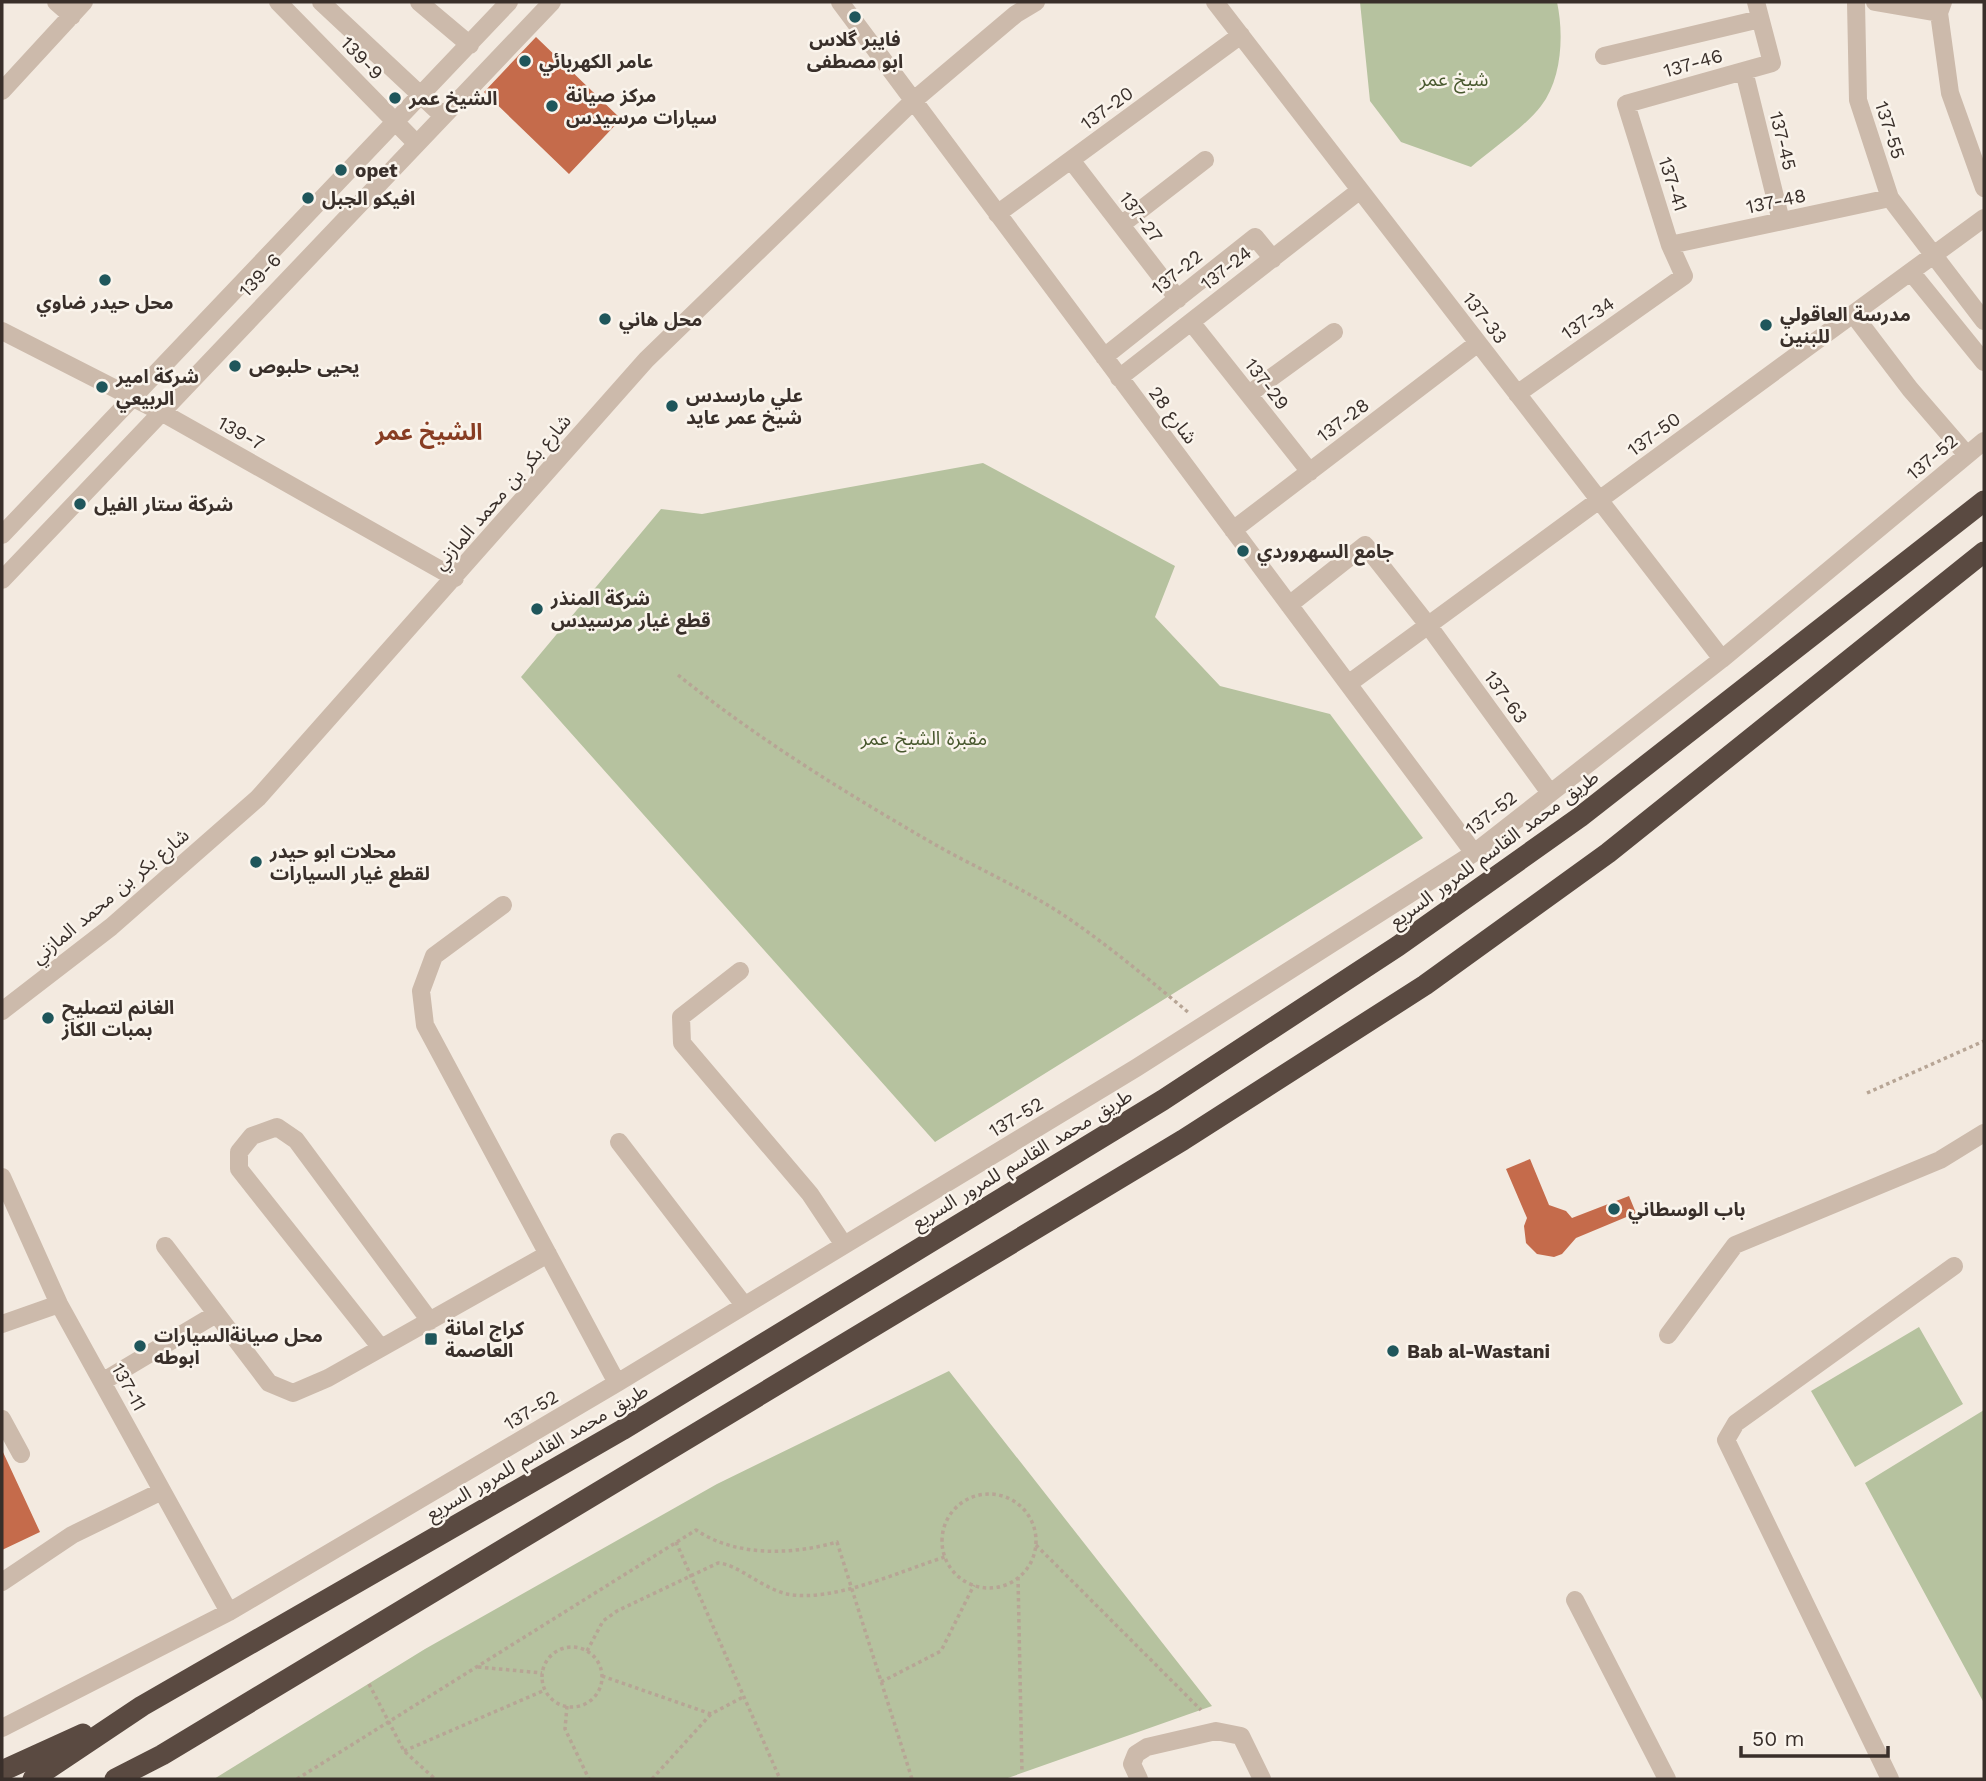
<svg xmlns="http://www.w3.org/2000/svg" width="1986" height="1781" viewBox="0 0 1986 1781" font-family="'Work Sans','Noto Sans Arabic',sans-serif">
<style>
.green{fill:#b6c29f}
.building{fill:#c56b4b}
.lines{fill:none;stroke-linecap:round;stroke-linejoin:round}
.path{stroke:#b7a595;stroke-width:3.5;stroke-dasharray:3.5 3.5;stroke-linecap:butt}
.minor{stroke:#ccbaab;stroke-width:18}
.highway{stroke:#5a4a41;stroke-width:21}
.poi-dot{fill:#1f565b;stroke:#faf4ec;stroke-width:2.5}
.labels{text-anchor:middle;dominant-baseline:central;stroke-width:5;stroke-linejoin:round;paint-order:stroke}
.poi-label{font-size:19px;font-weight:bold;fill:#392f2a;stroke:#faf4ec;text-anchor:start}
.street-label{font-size:19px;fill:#392f2a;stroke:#faf4ec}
.park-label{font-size:19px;fill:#48582e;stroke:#faf4ec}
.quarter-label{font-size:23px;font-weight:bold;fill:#883d23;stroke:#faf4ec}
</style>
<rect width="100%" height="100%" fill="#f3eae0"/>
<path class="green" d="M1360,2H1557C1564,34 1562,79 1541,106C1525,127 1492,149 1471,167L1401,142L1370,101Z
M983,463L1175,566L1155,617L1220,686L1330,714L1423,838L935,1142L521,677L661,509L702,514Z
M1919,1327L1963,1404L1855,1467L1811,1391Z
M949,1371L1212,1706L1005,1779H214L425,1649L717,1484Z
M1984,1410V1703L1865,1483Z"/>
<path class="building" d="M536,37L621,119L569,174L484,92Z
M1530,1159L1549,1205L1566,1211L1572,1218L1629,1196L1636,1213L1576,1238L1562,1254L1554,1257L1537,1254L1526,1243L1524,1226L1527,1218L1506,1169Z
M2,1450L40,1532L2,1550Z"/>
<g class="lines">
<path class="path" d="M678,675C759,740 852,797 943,849C985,872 1028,891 1068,918C1110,947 1150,980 1189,1013
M1867,1093L1984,1041
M942 1541a47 47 0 1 1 94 0a47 47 0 1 1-94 0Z
M676,1542L780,1779
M1036,1545L1201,1710
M1018,1577L1022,1773
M542 1677a30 30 0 1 1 60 0a30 30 0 1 1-60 0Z
M587,1651L603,1621L617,1611L718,1563C738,1564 761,1588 787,1594C833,1603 900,1571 945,1557
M478,1667L542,1673
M602,1676L711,1714L743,1697
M881,1682L941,1651L974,1585
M369,1684L404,1751L435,1779
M567,1706L565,1729L589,1779
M404,1751L545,1690
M297,1779L696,1530C736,1557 792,1555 837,1542L912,1779
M652,1779L711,1714"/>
<path class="minor" d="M56,2L72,16
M278,2L416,143
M321,2L443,116
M419,2L470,45
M840,2L1474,853
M1215,2L1722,659
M1856,2L1858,100L1890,198L1984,321
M1875,2L1939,13
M1943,2L1939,13L1950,93L1984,188
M1604,56L1760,19
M1744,71L1781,221
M2,91L84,2
M1071,160L1178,299
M997,214L1241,35
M1121,225L1205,160
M1670,245L1890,198
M1911,272L1984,362
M1853,314L1910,389L1967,455
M1191,322L1310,472
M2,331L161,412L455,578
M1104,357L1255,237L1273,259
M1119,378L1359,191
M1249,394L1334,332
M1517,394L1684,276L1670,245L1626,104L1772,63L1756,2
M1233,530L1478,343
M2,535L509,2
M2,580L552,2
M1289,605L1365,545L1428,625L1550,793
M1348,684L1984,218
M503,905L434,956L421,991L425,1025L617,1383
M740,971L681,1017L682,1043L810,1194L844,1245
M2,1011L111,927L258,798L646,360L913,101L1016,14L1036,2
M619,1142L744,1305
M2,1177L59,1304L229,1612
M165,1246L269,1383L293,1393L328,1378L548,1254
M2,1324L59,1304
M1668,1335L1735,1245L1940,1160L1984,1133
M381,1348L239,1169V1152L252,1136L277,1127L296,1140L430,1321
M102,1382L216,1314
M2,1419L21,1454
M2,1582L72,1535L162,1491
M1575,1600L1667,1779
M2,1728L229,1612L617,1383L1136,1068L1474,853L1722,659L1984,441
M1139,1779L1132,1764L1136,1754L1147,1747L1216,1731L1241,1736L1262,1779
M1890,1779L1726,1440L1736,1423L1954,1266"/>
<path class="highway" d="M2,1771L83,1734
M33,1779L142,1706L622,1430L1163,1100L1398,946L1580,817L1984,501
M115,1779L162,1755L1183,1140L1425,985L1608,853L1984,552"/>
</g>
<g class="poi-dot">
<circle cx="855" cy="17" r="7"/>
<circle cx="525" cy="61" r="7"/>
<circle cx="395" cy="98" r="7"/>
<circle cx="552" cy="106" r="7"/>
<circle cx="341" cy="170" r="7"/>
<circle cx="308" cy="198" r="7"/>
<circle cx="105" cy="280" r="7"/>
<circle cx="605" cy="319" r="7"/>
<circle cx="1766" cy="325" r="7"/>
<circle cx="235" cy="366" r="7"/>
<circle cx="102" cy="387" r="7"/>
<circle cx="672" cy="406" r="7"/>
<circle cx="80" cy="504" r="7"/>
<circle cx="1243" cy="551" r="7"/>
<circle cx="537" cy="609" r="7"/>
<circle cx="256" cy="862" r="7"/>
<circle cx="48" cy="1018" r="7"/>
<circle cx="1614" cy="1209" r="7"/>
<rect x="424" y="1332" width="14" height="14" rx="3.5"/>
<circle cx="140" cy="1346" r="7"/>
<circle cx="1393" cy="1351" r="7"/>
</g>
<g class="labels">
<g class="poi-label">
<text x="855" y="39" text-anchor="middle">فايبر گلاس<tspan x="855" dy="22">ابو مصطفى</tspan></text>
<text x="539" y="61">عامر الكهربائي</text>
<text x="566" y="95">مركز صيانة<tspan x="566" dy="22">سيارات مرسيدس</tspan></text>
<text x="409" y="98">الشيخ عمر</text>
<text x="355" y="170">opet</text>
<text x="322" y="198">افيكو الجبل</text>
<text x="105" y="302" text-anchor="middle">محل حيدر ضاوي</text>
<text x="1780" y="314">مدرسة العاقولي<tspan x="1780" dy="22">للبنين</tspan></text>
<text x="619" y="319">محل هاني</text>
<text x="249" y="366">يحيى حلبوص</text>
<text x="116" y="376">شركة امير<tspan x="116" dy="22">الربيعي</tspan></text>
<text x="686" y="395">علي مارسدس<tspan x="686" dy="22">شيخ عمر عايد</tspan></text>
<text x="94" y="504">شركة ستار الفيل</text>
<text x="1257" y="551">جامع السهروردي</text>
<text x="551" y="598">شركة المنذر<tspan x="551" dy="22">قطع غيار مرسيدس</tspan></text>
<text x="270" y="851">محلات ابو حيدر<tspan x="270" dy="22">لقطع غيار السيارات</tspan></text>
<text x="62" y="1007">الغانم لتصليح<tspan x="62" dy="22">بمبات الكاز</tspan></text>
<text x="1628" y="1209">باب الوسطاني</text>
<text x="445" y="1328">كراج امانة<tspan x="445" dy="22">العاصمة</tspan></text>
<text x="154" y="1335">محل صيانةالسيارات<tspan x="154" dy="22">ابوطه</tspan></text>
<text x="1407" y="1351">Bab al-Wastani</text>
</g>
<g class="street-label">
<text transform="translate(362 58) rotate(46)">139-9</text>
<text transform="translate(1693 63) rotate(-16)">137-46</text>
<text transform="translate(1107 108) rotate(-36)">137-20</text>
<text transform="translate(1890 130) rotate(72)">137-55</text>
<text transform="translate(1783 141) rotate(76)">137-45</text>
<text transform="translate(1673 184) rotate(72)">137-41</text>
<text transform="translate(1776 201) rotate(-12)">137-48</text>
<text transform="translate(1141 217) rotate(53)">137-27</text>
<text transform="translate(1226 268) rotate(-38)">137-24</text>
<text transform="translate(1177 272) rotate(-39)">137-22</text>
<text transform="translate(260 275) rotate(-47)">139-6</text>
<text transform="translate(1485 318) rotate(52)">137-33</text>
<text transform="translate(1588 318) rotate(-35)">137-34</text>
<text transform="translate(1267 384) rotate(52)">137-29</text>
<text transform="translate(1173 415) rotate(53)">شارع 28</text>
<text transform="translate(1343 420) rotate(-37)">137-28</text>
<text transform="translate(241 433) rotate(29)">139-7</text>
<text transform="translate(1654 434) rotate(-36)">137-50</text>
<text transform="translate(1932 457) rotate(-40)">137-52</text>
<text transform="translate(502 492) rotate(-49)">شارع بكر بن محمد المازني</text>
<text transform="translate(1506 697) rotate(54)">137-63</text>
<text transform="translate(1491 813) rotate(-38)">137-52</text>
<text transform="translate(1494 849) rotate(-36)">طريق محمد القاسم للمرور السريع</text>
<text transform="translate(110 896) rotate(-40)">شارع بكر بن محمد المازني</text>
<text transform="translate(1016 1117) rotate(-31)">137-52</text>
<text transform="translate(1022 1159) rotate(-31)">طريق محمد القاسم للمرور السريع</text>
<text transform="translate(129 1387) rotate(61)">137-11</text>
<text transform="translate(531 1410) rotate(-31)">137-52</text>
<text transform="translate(537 1452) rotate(-30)">طريق محمد القاسم للمرور السريع</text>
</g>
<g class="park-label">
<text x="1454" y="79">شيخ عمر</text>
<text x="924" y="738">مقبرة الشيخ عمر</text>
</g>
<g class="quarter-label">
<text x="429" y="432">الشيخ عمر</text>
</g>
</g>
<rect width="1986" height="1781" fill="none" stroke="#392f2a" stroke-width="7"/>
<path d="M1741 1746v10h147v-10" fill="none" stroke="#392f2a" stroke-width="3.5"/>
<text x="1752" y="1746" font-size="21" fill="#392f2a" stroke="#faf4ec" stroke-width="5" paint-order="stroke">50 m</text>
</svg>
